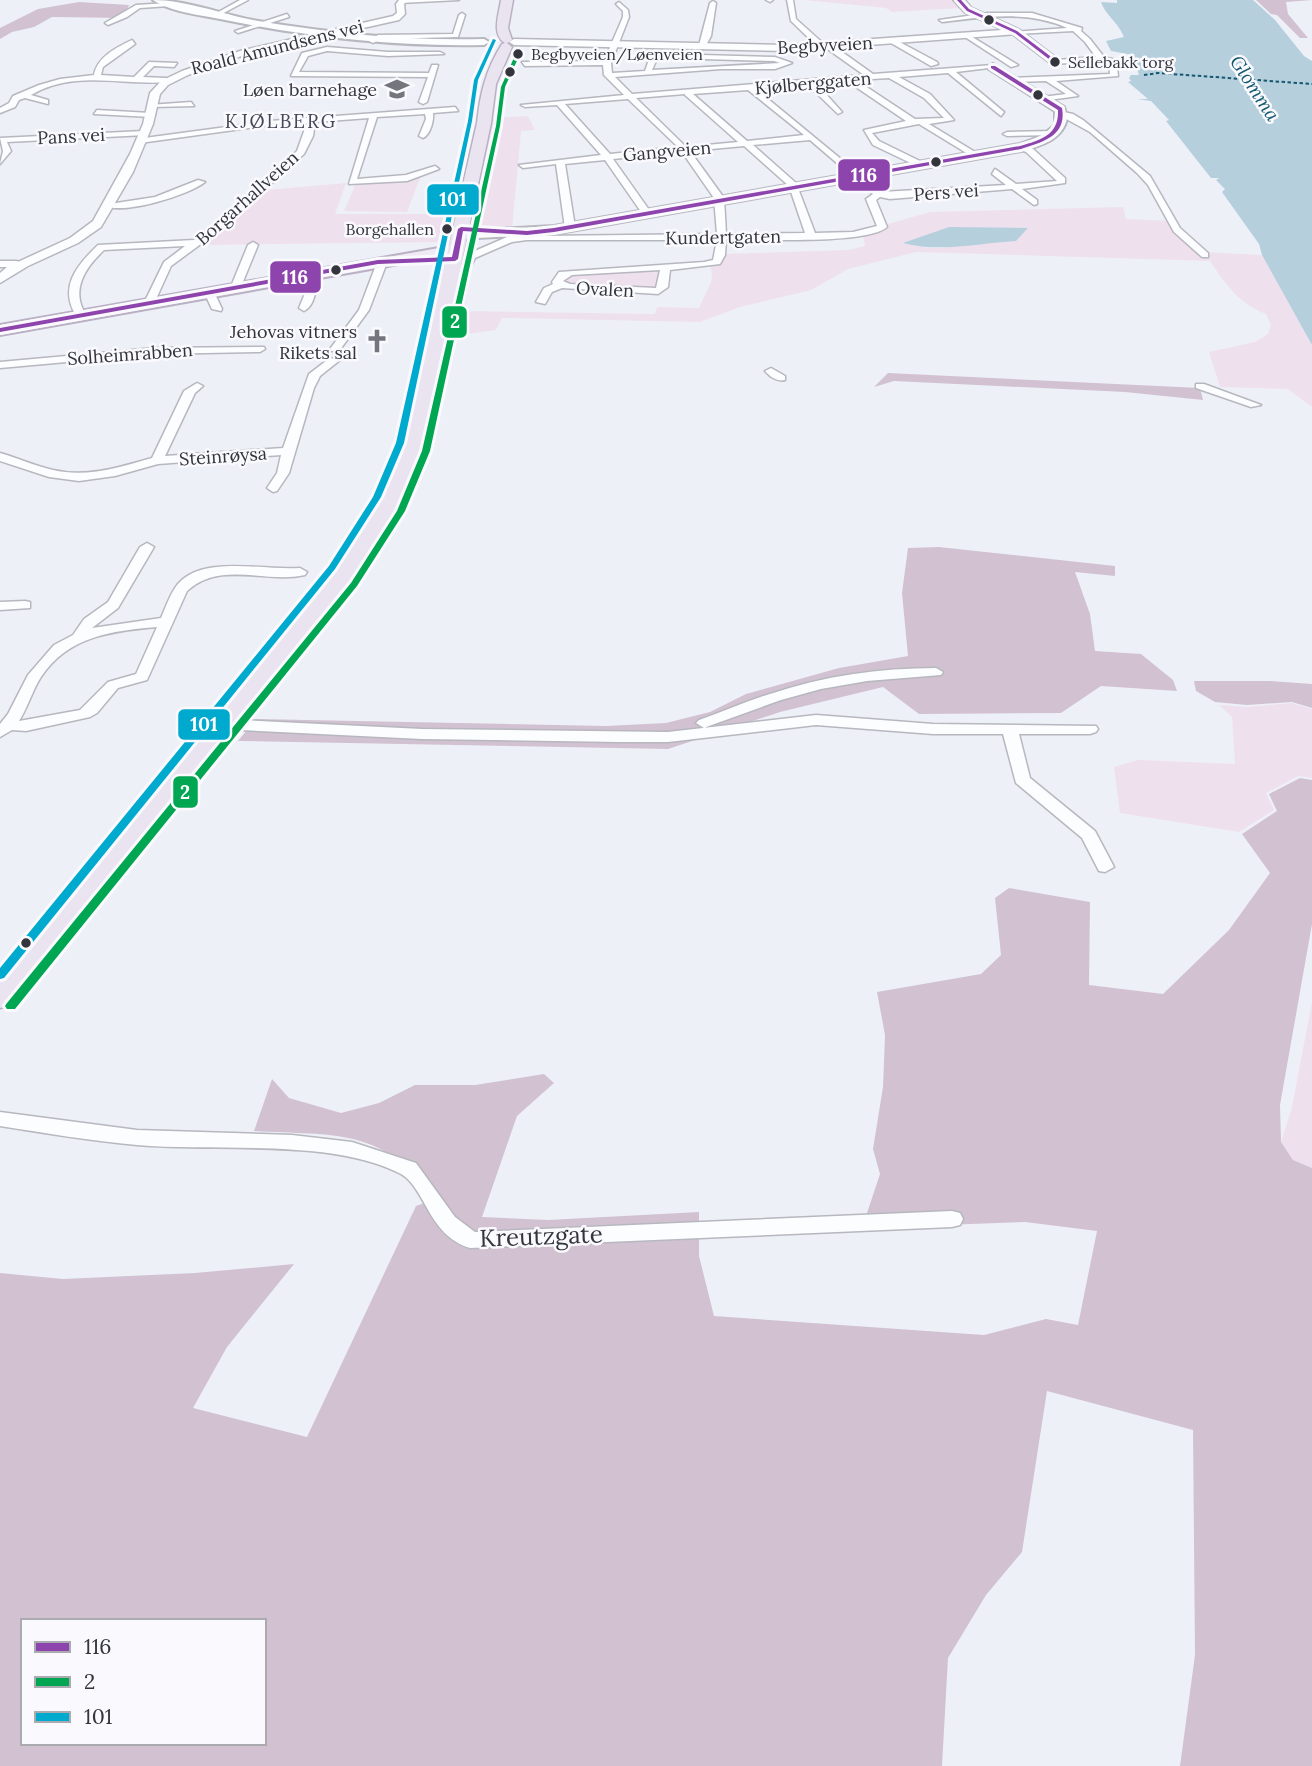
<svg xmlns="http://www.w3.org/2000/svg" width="1312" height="1766" viewBox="0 0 1312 1766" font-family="Lora,serif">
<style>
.green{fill:#efe0ee;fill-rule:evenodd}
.forest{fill:#d2c2d1;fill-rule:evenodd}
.water{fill:#b5cfdc}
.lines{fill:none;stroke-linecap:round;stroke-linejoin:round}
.ferry{stroke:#155971;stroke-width:2;stroke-dasharray:3.5 2.5;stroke-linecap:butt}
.minor-casing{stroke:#b6b7bf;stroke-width:3}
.tertiary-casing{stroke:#b6b7bf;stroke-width:3}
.secondary-casing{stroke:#b6b7bf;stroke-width:4}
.primary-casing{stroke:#b9b1c3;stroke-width:4}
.trunk-casing{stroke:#b9b1c3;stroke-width:3}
.minor{fill:#fcfdfe;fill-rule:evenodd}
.tertiary{fill:#fcfdfe;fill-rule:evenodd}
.secondary{fill:#fcfdfe;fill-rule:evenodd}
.primary{fill:#efeaf3;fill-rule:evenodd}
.trunk{fill:#eae4f0;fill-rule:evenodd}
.bus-1-casing{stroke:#fafafe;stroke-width:6}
.bus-2-casing{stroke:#fafafe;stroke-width:6}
.bus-3-casing{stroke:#fafafe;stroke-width:6}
.bus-1{fill:#8e44ad;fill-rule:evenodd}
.bus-2{fill:#00a651;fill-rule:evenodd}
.bus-3{fill:#00a9ce;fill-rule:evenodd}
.bus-dot{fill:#33343c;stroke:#fafafe;stroke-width:2.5}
.labels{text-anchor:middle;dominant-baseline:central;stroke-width:5;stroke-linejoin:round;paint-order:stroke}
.far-bus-label{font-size:16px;fill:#33343c;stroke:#fafafe;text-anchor:start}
.far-street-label{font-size:18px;fill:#33343c;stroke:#fafafe}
.far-poi-label{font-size:18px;fill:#33343c;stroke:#fafafe;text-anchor:end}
.far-water-label{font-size:19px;font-style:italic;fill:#155971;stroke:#fafafe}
.far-neighbourhood-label{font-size:19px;letter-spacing:2px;fill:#464758;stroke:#fafafe}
.near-street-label{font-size:24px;fill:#33343c;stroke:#fafafe}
.line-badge{stroke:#fafafe;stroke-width:2.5}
.badge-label{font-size:19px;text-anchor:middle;font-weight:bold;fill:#fff}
</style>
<rect width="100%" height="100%" fill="#eef0f8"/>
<path class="green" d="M804,0H956L962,8L892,12L886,8Z
M528,116L535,130L521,131L512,229L473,225L470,222L490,118Z
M420,178L407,212L344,211L356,183Z
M346,183L335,214H426L451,209L459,212L445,242L202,245L265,190Z
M1123,207L1126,219L1172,221L1202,252L1262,255L1312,345V407L1288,389L1220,387L1209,352L1255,342L1268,334L1271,325L1266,314C1237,302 1227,286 1210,261L916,252L848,269L811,290L740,307L700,322L502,318L496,330L459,335L461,311L655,314L657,307L699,308L712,280L711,264L720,254L848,250L865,246L863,235L888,224L930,212ZM949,227L1027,228C990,241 943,256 905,243Z
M656,270L662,272L659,286L650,289L571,286L563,283V277L572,274Z
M1292,703L1312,709V778L1298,776L1266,793L1274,810L1239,832L1120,813L1114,767L1138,760L1235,764L1232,717L1219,705L1248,707Z
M1312,1002V1168L1293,1160L1281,1142L1292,1107Z"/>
<path class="forest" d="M1256,0H1312L1286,2L1288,14L1308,38H1300L1277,15L1271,14Z
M79,2L129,5L123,18L52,17L34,27L12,32L0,39V28L38,9Z
M888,373L1200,388L1203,400L1125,392L894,381L874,387Z
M939,547L1115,566V576L1075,572L1090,614L1095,651L1141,654L1173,680L1177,691L1101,686L1061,713L919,714L883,687L780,712L668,749L238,741L256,719L606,726L666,723L710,712L746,694L839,668L908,656L902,593L908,548Z
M1194,681H1270L1312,684V708L1292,702L1247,705L1215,702L1196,691Z
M1300,778L1312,780V924L1280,1105L1281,1142L1293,1160L1312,1168V1766H1180L1195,1655L1193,1430L1047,1391L1022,1552L986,1595L948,1658L942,1766H0V1273L63,1279L195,1273L294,1264L227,1347L193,1408L307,1437L416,1206L435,1199C382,1126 335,1136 254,1131L272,1079L289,1098L341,1113L379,1103L415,1085H475L544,1074L554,1083L517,1116L482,1217L548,1220L699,1212V1256L714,1316L984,1335L1046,1319L1078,1325L1097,1231L1025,1222L862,1228L880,1174L873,1149L883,1087L885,1035L877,992L981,974L1001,955L995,898L1009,888L1090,902L1089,985L1163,994L1229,930L1270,873L1242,834L1277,811L1269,794ZM23,1621H264V1743H23Z"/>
<path class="water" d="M1117,0H1253L1275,20L1304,56L1312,61V345L1262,255L1259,244L1222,192L1225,189L1216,180L1219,178H1211L1166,121L1169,120L1151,101L1137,99H1148L1128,82L1131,81L1129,78L1131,75H1139L1133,55L1111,51L1106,41L1124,37C1118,22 1105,15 1101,2L1117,3Z
M949,227L1028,228L1016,241C979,243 940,253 903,243Z"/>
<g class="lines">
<path class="ferry" d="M1144,75L1158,73L1312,84"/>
<g class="minor-casing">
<path id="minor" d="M240,0H248L218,16L213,15Z
M403,0H459L400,3Z
M766,0H773L770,2Z
M787,0H793L796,19L825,45L831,44L873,74L993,65L997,67L956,72L1004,112L1001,116L948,73L899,77L930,94L954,120L929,124L980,155L973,157L919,124L872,133L879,141L924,163L921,168L873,145L864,130L906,121L847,81L817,84L842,112L838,114L807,84L756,89L881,192L1006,185L992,174L995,169L1016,184L1057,181L1026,152L1018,149L1021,144L1032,148L1065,178V183L1022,189L1037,200V204L1034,205L1012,189L890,199L880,197L876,200L887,227C867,245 758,239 726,239L725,255L720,264L670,270L668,287L658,294L562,288L552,292L545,304L536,302L544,288L553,284L552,282L559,272L704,262L713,260L717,240H527L512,242L475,258L470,268L462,311L465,315L456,317L452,311L460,268L468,254L507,237L522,235L524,231L541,236L717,234L714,198L682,152L613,159L652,214L647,217L644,216L605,160L565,164L575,227L570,230L565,228L556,164L523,168L519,165L601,155L557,105L525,107L521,105L624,95L604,75L603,65L525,66L522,62L604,61L623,17V11L616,4L619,2L628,10L629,17L611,63L612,73L645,71L650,57L667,54L775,57L792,63L775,69H721L615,77L632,94L864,75L826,48L820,49L791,21ZM667,58L774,61L780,63L652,70L656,61ZM889,78L924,98L944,118L915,119L856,80ZM748,90L804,135L747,141L693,94ZM685,94V95L738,142L686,147L636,98ZM628,99L678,147L610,154L565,104ZM810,140L873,194L866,199L877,226L853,232L815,233L796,183L753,145ZM744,146L789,186L805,233L726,234L724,198L690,151ZM660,270L656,288L570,284L563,281L572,275Z
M713,1L716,3L711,36L704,49H698L710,3Z
M168,3L170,6L140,8L127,17L108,25L105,23L136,5Z
M462,13L465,15L458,37L380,39L373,43L369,41L378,35L453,34L459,15Z
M988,13H1032L1082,28L1081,31L1090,39L1104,57L1116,60L1118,76L1056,81L1078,96L1042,101V97L1066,94L1046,81L1015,82L1012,78L1110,74L1109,63L1101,61L1053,64L1056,60L1096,57L1085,42L1073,31L1016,34L1013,32L1067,28C1027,10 984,17 942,22L939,20Z
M287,14L289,17L238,33L235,31Z
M965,35H969L1018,65L1011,67L965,37Z
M894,39L937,62L938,64L931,66L891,43Z
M132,40L135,44L103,67L101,75L134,77L149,62L177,63L174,67L154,66L143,77L166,78L169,82C122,86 74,69 31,95L48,100V104L25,98L19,100L15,107L0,113V108L9,103L13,96L39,85L60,79L94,75C97,57 117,47 132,40Z
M327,47L388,52H440L444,54L388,56L327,51L308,56L299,72L429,73L432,65H438L427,102L423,104L419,102L428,77L291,76L302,53Z
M191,102L194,106L153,107L149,105Z
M455,107L458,111L433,113C434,121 430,135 423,138L419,136L426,119L425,114L377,117L357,179L406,175L435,166L439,169L407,181L349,184L369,118L315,122L313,136L304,154L224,227L171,266L156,299L157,304H149L146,299L164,262L185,246L104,250C85,268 70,290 86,315L77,317C58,288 76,266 98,245L194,240L218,223L297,151L307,123L270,125L140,143L137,139L270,121Z
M97,110L151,113L155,115L151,117L94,114Z
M1059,111L1073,114L1083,120L1150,176L1180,228L1208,253V257H1202L1174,232L1148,185L1137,173L1090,132L1059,115Z
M143,131L146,135L7,142L11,151L0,164L3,151L0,138Z
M1054,131L1057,135L1007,136L1003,134L1007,132Z
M198,180L205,182C189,195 122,216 103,205L155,197Z
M253,242L258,245L242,284L244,287L235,289L232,284L248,245Z
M378,259L386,265L369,310L339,351H331L330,349L359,310L376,265L373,262Z
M0,261H17L22,264L17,267H0Z
M308,272L317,274C316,287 316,305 304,311L299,308L306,291Z
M209,289L214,292L222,309L221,311L212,309L204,292Z
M264,347L265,349L260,352L155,354L0,368V362L155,348Z
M330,358L340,360L320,376L314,388L289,473L277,491L273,492L267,488L277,473L281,455L158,464L115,476L79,481L49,477L0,461V453C18,458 35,466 53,470C87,478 120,467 152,458L184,391L197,383L203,386L195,393L165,456L283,448L309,374Z
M771,368L785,376V380C778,382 770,377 765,371Z
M1196,384H1204L1261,405L1251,407L1196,388Z
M147,543L154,547L118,608L92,628L161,618C165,609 169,597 175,588C198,553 264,571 300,568L307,572L305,575C265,584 221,560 187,591L147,680L118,688L97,713L90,717L26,731L12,730L0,737V724L8,714L28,675L54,645L73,635L84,619L108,602L140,547ZM157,627L136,674L108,682L80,710L19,721C28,707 32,691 41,677C68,636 112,631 157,627Z
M25,601L30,602V608L0,610V602Z
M936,668L943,672L941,675L867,681L821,689L781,700L709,726L704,728L696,723L699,720C723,712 746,701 770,694C824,676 879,668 936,668Z
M816,715L933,724L1096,726L1098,729L1096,732L1090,734H1019L1030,778L1095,831L1114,867L1105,872L1099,871L1082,838L1016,783L1003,734H933L816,725L668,742H619L422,739L221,729L213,724L221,719L422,729L668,732Z
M0,1112L137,1130L292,1135L352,1142L416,1163L455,1217L475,1232L952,1211L960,1213L963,1219L960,1225L952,1227L470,1248C427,1235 426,1186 399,1173C329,1138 214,1152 137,1145C91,1141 45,1133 0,1126Z"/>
</g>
<g class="tertiary-casing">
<path id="tertiary" d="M399,0H408L404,4L405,14L399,20L247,54L188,75L168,85L160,94L153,124L133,172L101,227L78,243L28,266L0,283V273L7,267L70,238L93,221L130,154L143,124L150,93L161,81L182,71L240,51L393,16L397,13L396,4Z
M1016,29L1019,30V34L787,51L514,45L509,42L514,39L787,45Z"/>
</g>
<g class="secondary-casing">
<path id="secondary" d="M153,0C185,0 222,14 253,20C330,33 406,41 484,39L489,42L484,45C395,47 307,37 220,19C200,15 171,12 153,0Z
M954,0H964L971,8L1019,30L1061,62L1052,64L1013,34L965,12Z
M993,64L1064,107L1067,118C1063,140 1040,146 1021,151L554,234L459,239L452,235L459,231L554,226L1020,144L1040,137L1055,125V111L989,69L988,67Z"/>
</g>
<g class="primary-casing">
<path id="primary" d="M456,245L461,247L464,250L461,253L0,335V325Z"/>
</g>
<g class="trunk-casing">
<path id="trunk" d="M501,0H513L508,28L512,40L507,43L512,47L496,84L491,123L423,447L400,504L351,580L11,1005L0,1008V976L334,571L378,504L403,447L477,123C480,94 486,69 502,44L505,43C491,35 499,14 501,0Z"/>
</g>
<use href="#minor" class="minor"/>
<use href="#tertiary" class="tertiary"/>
<use href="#secondary" class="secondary"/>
<use href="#primary" class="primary"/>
<use href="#trunk" class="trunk"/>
<g class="bus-1-casing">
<path id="bus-1" d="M957,0H961L969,9L1017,31L1058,62L1054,63L1015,33L967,11Z
M991,66H995L1062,108C1067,136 1043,142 1021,149L554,232L527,235L463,231L458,259L455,261L378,264L0,332V328L378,260L452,257L458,229L461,227L527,231L554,228L1020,146C1041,140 1059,135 1058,110L991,68Z"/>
</g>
<g class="bus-2-casing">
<path id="bus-2" d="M516,53L520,54L505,87L500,126L430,451L405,511L357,586L15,1009H7L5,1006L7,1003L351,583L397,511L422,451L496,126L501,87Z"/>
</g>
<g class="bus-3-casing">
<path id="bus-3" d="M493,39L496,40L478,80L472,121L404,443L381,497L335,569L4,978L0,979V968L329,566L373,497L396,443L468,121L474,80Z"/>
</g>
<use href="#bus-1" class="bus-1"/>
<use href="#bus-2" class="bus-2"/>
<use href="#bus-3" class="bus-3"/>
</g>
<defs>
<g id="school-bare" transform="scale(1.89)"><path d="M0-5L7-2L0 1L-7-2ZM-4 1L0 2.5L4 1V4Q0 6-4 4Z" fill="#74767e" stroke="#fafafe" stroke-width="2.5" paint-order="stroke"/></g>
<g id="church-bare" transform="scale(1.89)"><path d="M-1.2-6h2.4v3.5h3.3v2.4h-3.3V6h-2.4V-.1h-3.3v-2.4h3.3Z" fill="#74767e" stroke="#fafafe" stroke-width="2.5" paint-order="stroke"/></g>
</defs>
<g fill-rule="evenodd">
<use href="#school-bare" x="397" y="89"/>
<use href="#church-bare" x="377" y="341"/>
</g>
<g class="bus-dot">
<circle cx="989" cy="20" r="6"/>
<circle cx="518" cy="54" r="6"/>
<circle cx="1055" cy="62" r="6"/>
<circle cx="510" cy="72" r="6"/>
<circle cx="1038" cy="95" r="6"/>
<circle cx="936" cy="162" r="6"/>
<circle cx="447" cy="229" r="6"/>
<circle cx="336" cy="270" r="6"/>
<circle cx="26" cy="943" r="6"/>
</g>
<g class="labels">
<g class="far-bus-label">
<text x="531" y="54">Begbyveien/Løenveien</text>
<text x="1068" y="62">Sellebakk torg</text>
<text x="434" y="229" text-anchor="end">Borgehallen</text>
</g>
<g class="far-street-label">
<text transform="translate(825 45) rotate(-3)">Begbyveien</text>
<text transform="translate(277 47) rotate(-14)">Roald Amundsens vei</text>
<text transform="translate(813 83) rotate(-5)">Kjølberggaten</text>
<text transform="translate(71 136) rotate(-3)">Pans vei</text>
<text transform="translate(667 151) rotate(-5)">Gangveien</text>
<text transform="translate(946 192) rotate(-4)">Pers vei</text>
<text transform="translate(247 198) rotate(-42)">Borgarhallveien</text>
<text transform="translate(723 237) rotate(-1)">Kundertgaten</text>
<text transform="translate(605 289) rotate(3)">Ovalen</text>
<text transform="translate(130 354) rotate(-4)">Solheimrabben</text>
<text transform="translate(223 456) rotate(-4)">Steinrøysa</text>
</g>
<g class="far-poi-label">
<text x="377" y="89">Løen barnehage</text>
<text x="357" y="331">Jehovas vitners<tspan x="357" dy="21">Rikets sal</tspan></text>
</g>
<g class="far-water-label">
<text transform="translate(1255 88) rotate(57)">Glomma</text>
</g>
<g class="far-neighbourhood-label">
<text x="281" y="121">KJØLBERG</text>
</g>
<g class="near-street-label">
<text transform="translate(541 1236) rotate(-2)">Kreutzgate</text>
</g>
</g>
<g class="line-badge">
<rect x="837" y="158" width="54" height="34" rx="7" fill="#8e44ad"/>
<rect x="426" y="183" width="54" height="33" rx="7" fill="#00a9ce"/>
<rect x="269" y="260" width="53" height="34" rx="7" fill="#8e44ad"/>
<rect x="441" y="305" width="27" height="34" rx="7" fill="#00a651"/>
<rect x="177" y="708" width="54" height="33" rx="7" fill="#00a9ce"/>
<rect x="172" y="775" width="27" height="34" rx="7" fill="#00a651"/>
</g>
<g class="badge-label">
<text x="864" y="182">116</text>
<text x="453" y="206">101</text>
<text x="295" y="284">116</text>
<text x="455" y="328">2</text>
<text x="204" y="731">101</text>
<text x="185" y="799">2</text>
</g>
<rect x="21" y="1619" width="245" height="126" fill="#fafafe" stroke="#aaabb0" stroke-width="2"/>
<rect x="35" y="1642" width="35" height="10" fill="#8e44ad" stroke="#aaabb0" stroke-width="2"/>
<text x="84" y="1654" font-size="21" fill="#33343c">116</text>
<rect x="35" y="1677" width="35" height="10" fill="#00a651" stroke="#aaabb0" stroke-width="2"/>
<text x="84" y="1689" font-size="21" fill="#33343c">2</text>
<rect x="35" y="1712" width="35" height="10" fill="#00a9ce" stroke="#aaabb0" stroke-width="2"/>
<text x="84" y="1724" font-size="21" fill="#33343c">101</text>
</svg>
